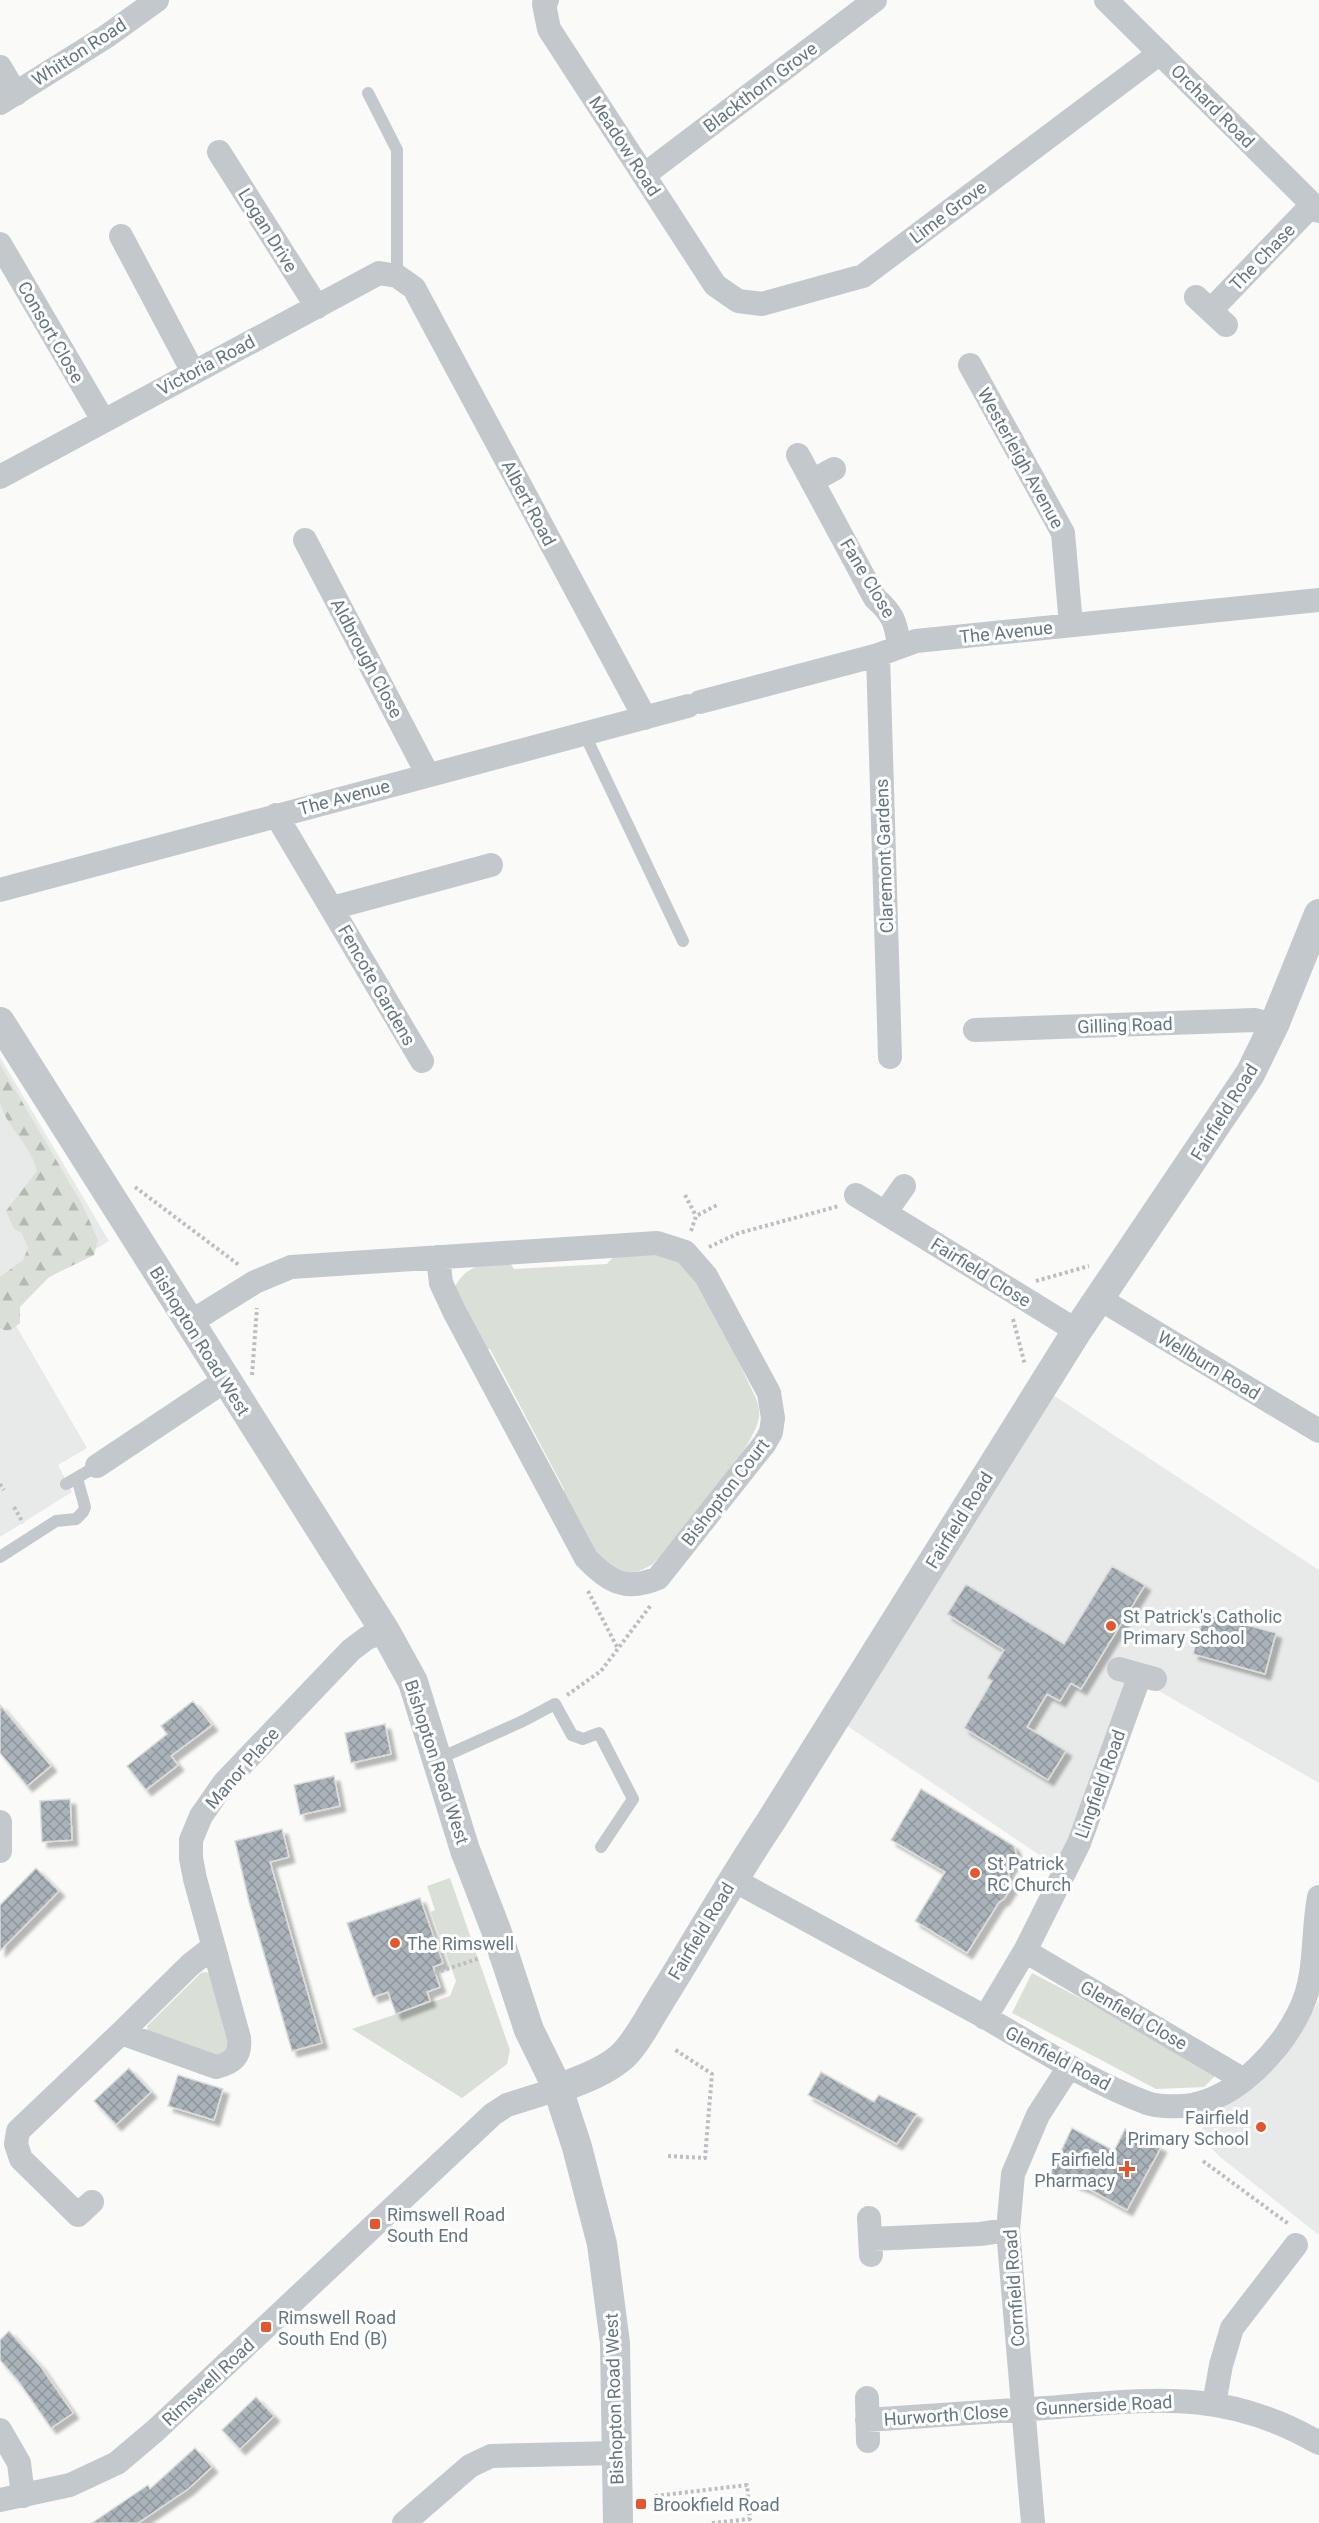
<svg xmlns="http://www.w3.org/2000/svg" width="1319" height="2523" viewBox="0 0 1319 2523" font-family="Roboto,sans-serif">
<style>
.built{fill:#e8e9e9}
.green{fill:#dadfd7}
.forest{fill:url(#forest-firs)}
.building{fill:url(#building-cross-hatch);stroke:#dcdcda;stroke-width:1.5;filter:url(#shadow)}
.lines{fill:none;stroke-linecap:round;stroke-linejoin:round}
.path{stroke:#bbbfc2;stroke-width:4;stroke-dasharray:3 3;stroke-linecap:butt}
.service{stroke:#c3c8cc;stroke-width:12}
.minor{stroke:#c3c8cc;stroke-width:24}
.tertiary{stroke:#c3c8cc;stroke-width:30}
.poi-dot{fill:#e4572e;stroke:#fff;stroke-width:2}
.labels{text-anchor:middle;dominant-baseline:central;stroke-width:6;stroke-linejoin:round;paint-order:stroke}
.street-label{font-size:18px;fill:#657683;stroke:#fff}
.poi-label{font-size:18px;fill:#657683;stroke:#fff;text-anchor:start}
</style>
<defs>
<pattern id="forest-firs" width="22" height="20" patternUnits="userSpaceOnUse" patternTransform="scale(1.5)"><rect width="22" height="20" fill="#dadfd7"/><path d="M5 1l3.5 6h-7zM16 11l3.5 6h-7z" fill="#b4b9b4"/></pattern>
<pattern id="building-cross-hatch" width="8" height="8" patternUnits="userSpaceOnUse" patternTransform="scale(1.5)"><rect width="8" height="8" fill="#aab3b9"/><path d="M0 0l8 8M0 8l8-8" fill="none" stroke="#8e969c"/></pattern>
<filter id="shadow"><feDropShadow dx="5.5" dy="5.5" stdDeviation="1.5" flood-color="#0004"/></filter>
</defs>
<rect width="100%" height="100%" fill="#fafaf8"/>
<path class="built" d="M0,1057L109,1241L4,1305L87,1448L58,1465L72,1492L0,1537Z
M1047,1391L1319,1570V1783L1145,1683L1059,1868L843,1723Z
M1319,2001V2235L1220,2157L1201,2137L1205,2117L1280,2063Z"/>
<path class="green" d="M615,1255C634,1255 658,1252 675,1260C698,1270 742,1369 755,1396C758,1403 760,1410 759,1418C754,1449 677,1538 653,1564C646,1568 639,1572 631,1573C600,1573 576,1523 562,1500L564,1489L490,1349H481L454,1289C465,1265 484,1263 509,1261L514,1269L607,1264Z
M450,1878L510,2050L507,2064L462,2098L352,2029L450,1996L456,1981L431,1912L435,1910L427,1886Z
M206,1972L212,1974L232,2047L220,2058L148,2031L147,2026L201,1973Z
M1032,1973L1210,2066L1214,2077L1204,2087L1156,2089L1012,2013Z"/>
<path class="forest" d="M0,1064L82,1204L98,1240L94,1255L49,1277L20,1307V1323C13,1329 8,1333 0,1328V1277L23,1260L28,1248L22,1233L14,1229L6,1211L37,1171C31,1145 7,1128 0,1103C0,1091 0,1076 0,1064Z"/>
<path class="building" d="M1112,1566L1145,1585L1081,1689L1071,1683L1060,1701L1047,1694L1027,1727L1066,1751L1048,1780L964,1728L992,1681L987,1678L1004,1650L947,1614L966,1584L1064,1644Z
M1204,1613L1276,1633L1265,1674L1193,1654Z
M193,1701L212,1725L171,1756L178,1765L146,1790L127,1766L167,1734L161,1726Z
M0,1705L51,1766L27,1786L0,1753Z
M385,1724L391,1754L351,1763L345,1733Z
M334,1776L340,1806L300,1815L294,1785Z
M921,1789L1014,1846L1017,1857L1008,1871L1011,1888L1004,1899L999,1902L967,1953L915,1921L945,1872L891,1840Z
M70,1799L72,1840L42,1842L40,1801Z
M282,1829L289,1857L270,1862L322,2043L292,2051L249,1902L235,1841Z
M36,1868L59,1891L0,1951V1905Z
M420,1898L443,1963L433,1967L440,1987L427,1992L430,2001L396,2014L388,1992L373,1997L347,1923Z
M129,2068L151,2092L116,2125L94,2101Z
M821,2072L874,2102L879,2095L917,2114L897,2144L808,2095Z
M178,2075L223,2089L214,2120L168,2106Z
M1072,2128L1114,2151L1125,2129L1161,2147L1127,2210L1089,2189L1050,2174Z
M9,2331L41,2367L73,2413L51,2428L19,2382L0,2360V2340Z
M256,2397L274,2416L240,2449L222,2430Z
M195,2448L212,2467L188,2489L138,2523H92L148,2485L150,2489Z"/>
<g class="lines">
<path class="path" d="M135,1187L239,1265
M685,1195L696,1216
M691,1231L696,1216L719,1204
M709,1247L739,1233L839,1206
M1036,1281L1089,1266
M1013,1319L1025,1365
M252,1375L257,1308
M0,1484L4,1490
M14,1507L23,1523
M588,1591L617,1647
M567,1695L601,1671L651,1605
M435,1973L480,1958
M668,2156L705,2158L712,2074L674,2049
M1203,2161L1290,2225
M655,2496L747,2485L750,2519L712,2523"/>
<path class="service" d="M368,93L397,150V276
M585,735L683,941
M66,1484L97,1466
M0,1557L56,1521L76,1519L83,1512L85,1507L77,1478
M438,1759L523,1721L555,1704L572,1735L583,1739L599,1733L633,1799L601,1847"/>
<path class="minor" d="M547,0L544,4L549,29L715,285L738,301L762,304L863,276L1160,53
M1106,0L1319,211
M0,67L16,94
M0,103L107,36L157,0
M219,152L317,307
M644,175L875,0
M121,236L193,372
M0,244L103,420
M1196,297L1226,325
M1211,310L1312,205
M970,365L1063,533L1071,625
M798,455L875,598C893,614 896,622 899,646
M0,477L379,273L397,276L414,288L645,718
M812,481L834,469
M305,540L428,775
M878,655L890,1057
M700,702L878,655L916,641L1319,600
M276,815L422,1061
M0,890L688,706
M332,908L491,865
M975,1030L1255,1020L1274,1025
M856,1195L1077,1331
M885,1213L904,1186
M1100,1299L1319,1431
M189,1323L255,1282L291,1267L657,1243L685,1252L706,1276L769,1393L773,1418L771,1432L765,1443L658,1578C626,1592 609,1582 586,1558L454,1311L441,1283L438,1257
M97,1466L226,1380
M1119,1669L1155,1679
M0,1822V1851
M732,1879C815,1925 899,1970 983,2016C1037,2047 1088,2081 1147,2103C1158,2107 1181,2107 1192,2105C1239,2096 1282,2049 1301,2008C1317,1974 1312,1933 1319,1897
M1025,1951L1244,2080
M985,2018L1025,1951L1079,1843L1140,1675
M121,2033L190,1965L213,1947
M92,2202L78,2215L21,2159L16,2144L18,2131L121,2033L216,2067C233,2063 241,2056 239,2038L195,1879L191,1858V1840L201,1816L224,1783L351,1650L367,1638L385,1631
M869,2218L871,2255
M871,2239L980,2234L1008,2230
M867,2398L868,2441
M1214,2404L1221,2365L1232,2328L1296,2245
M867,2420C926,2416 985,2412 1045,2408C1149,2400 1223,2387 1319,2443
M0,2430L19,2463L23,2496
M0,2500L70,2485L117,2463L156,2430L493,2114L507,2105L558,2089
M404,2523L470,2466L491,2456L617,2453
M1033,2523L1008,2230L1013,2174L1038,2115L1069,2067"/>
<path class="tertiary" d="M0,1022L385,1631L413,1682L465,1850L496,1930L529,2030L558,2089L577,2147L602,2244L615,2343L618,2523
M558,2089C578,2081 602,2073 619,2059C635,2047 650,2016 661,1999C698,1940 732,1879 771,1821L1077,1331L1250,1074L1274,1025L1319,914"/>
</g>
<g class="poi-dot">
<circle cx="1111" cy="1626" r="6"/>
<circle cx="975" cy="1873" r="6"/>
<circle cx="395" cy="1943" r="6"/>
<circle cx="1261" cy="2127" r="6"/>
<path d="M1124 2160h6v6h6v6h-6v6h-6v-6h-6v-6h6z"/>
<rect x="369" y="2218" width="12" height="12" rx="3"/>
<rect x="260" y="2321" width="12" height="12" rx="3"/>
<rect x="635" y="2498" width="12" height="12" rx="3"/>
</g>
<g class="labels">
<g class="street-label">
<text transform="translate(79 52) rotate(-33)">Whitton Road</text>
<text transform="translate(760 87) rotate(-37)">Blackthorn Grove</text>
<text transform="translate(1213 106) rotate(45)">Orchard Road</text>
<text transform="translate(625 146) rotate(57)">Meadow Road</text>
<text transform="translate(948 212) rotate(-37)">Lime Grove</text>
<text transform="translate(268 230) rotate(58)">Logan Drive</text>
<text transform="translate(1262 257) rotate(-46)">The Chase</text>
<text transform="translate(51 332) rotate(60)">Consort Close</text>
<text transform="translate(206 365) rotate(-28)">Victoria Road</text>
<text transform="translate(1021 458) rotate(61)">Westerleigh Avenue</text>
<text transform="translate(529 503) rotate(62)">Albert Road</text>
<text transform="translate(868 578) rotate(59)">Fane Close</text>
<text transform="translate(1006 632) rotate(-6)">The Avenue</text>
<text transform="translate(367 658) rotate(62)">Aldbrough Close</text>
<text transform="translate(344 797) rotate(-15)">The Avenue</text>
<text transform="translate(884 856) rotate(-92)">Claremont Gardens</text>
<text transform="translate(377 985) rotate(60)">Fencote Gardens</text>
<text transform="translate(1125 1025) rotate(-2)">Gilling Road</text>
<text transform="translate(1224 1112) rotate(-58)">Fairfield Road</text>
<text transform="translate(981 1272) rotate(32)">Fairfield Close</text>
<text transform="translate(200 1341) rotate(58)">Bishopton Road West</text>
<text transform="translate(1209 1365) rotate(31)">Wellburn Road</text>
<text transform="translate(725 1492) rotate(-52)">Bishopton Court</text>
<text transform="translate(959 1520) rotate(-58)">Fairfield Road</text>
<text transform="translate(437 1762) rotate(72)">Bishopton Road West</text>
<text transform="translate(242 1768) rotate(-49)">Manor Place</text>
<text transform="translate(1100 1784) rotate(-70)">Lingfield Road</text>
<text transform="translate(701 1931) rotate(-59)">Fairfield Road</text>
<text transform="translate(1134 2015) rotate(30)">Glenfield Close</text>
<text transform="translate(1058 2058) rotate(28)">Glenfield Road</text>
<text transform="translate(1014 2288) rotate(-94)">Cornfield Road</text>
<text transform="translate(208 2382) rotate(-43)">Rimswell Road</text>
<text transform="translate(614 2399) rotate(-92)">Bishopton Road West</text>
<text transform="translate(1104 2405) rotate(-3)">Gunnerside Road</text>
<text transform="translate(946 2415) rotate(-4)">Hurworth Close</text>
</g>
<g class="poi-label">
<text x="1123" y="1616">St Patrick's Catholic<tspan x="1123" dy="21">Primary School</tspan></text>
<text x="987" y="1863">St Patrick<tspan x="987" dy="21">RC Church</tspan></text>
<text x="407" y="1943">The Rimswell</text>
<text x="1249" y="2117" text-anchor="end">Fairfield<tspan x="1249" dy="21">Primary School</tspan></text>
<text x="1115" y="2159" text-anchor="end">Fairfield<tspan x="1115" dy="21">Pharmacy</tspan></text>
<text x="387" y="2214">Rimswell Road<tspan x="387" dy="21">South End</tspan></text>
<text x="278" y="2317">Rimswell Road<tspan x="278" dy="21">South End (B)</tspan></text>
<text x="653" y="2504">Brookfield Road</text>
</g>
</g>
</svg>
